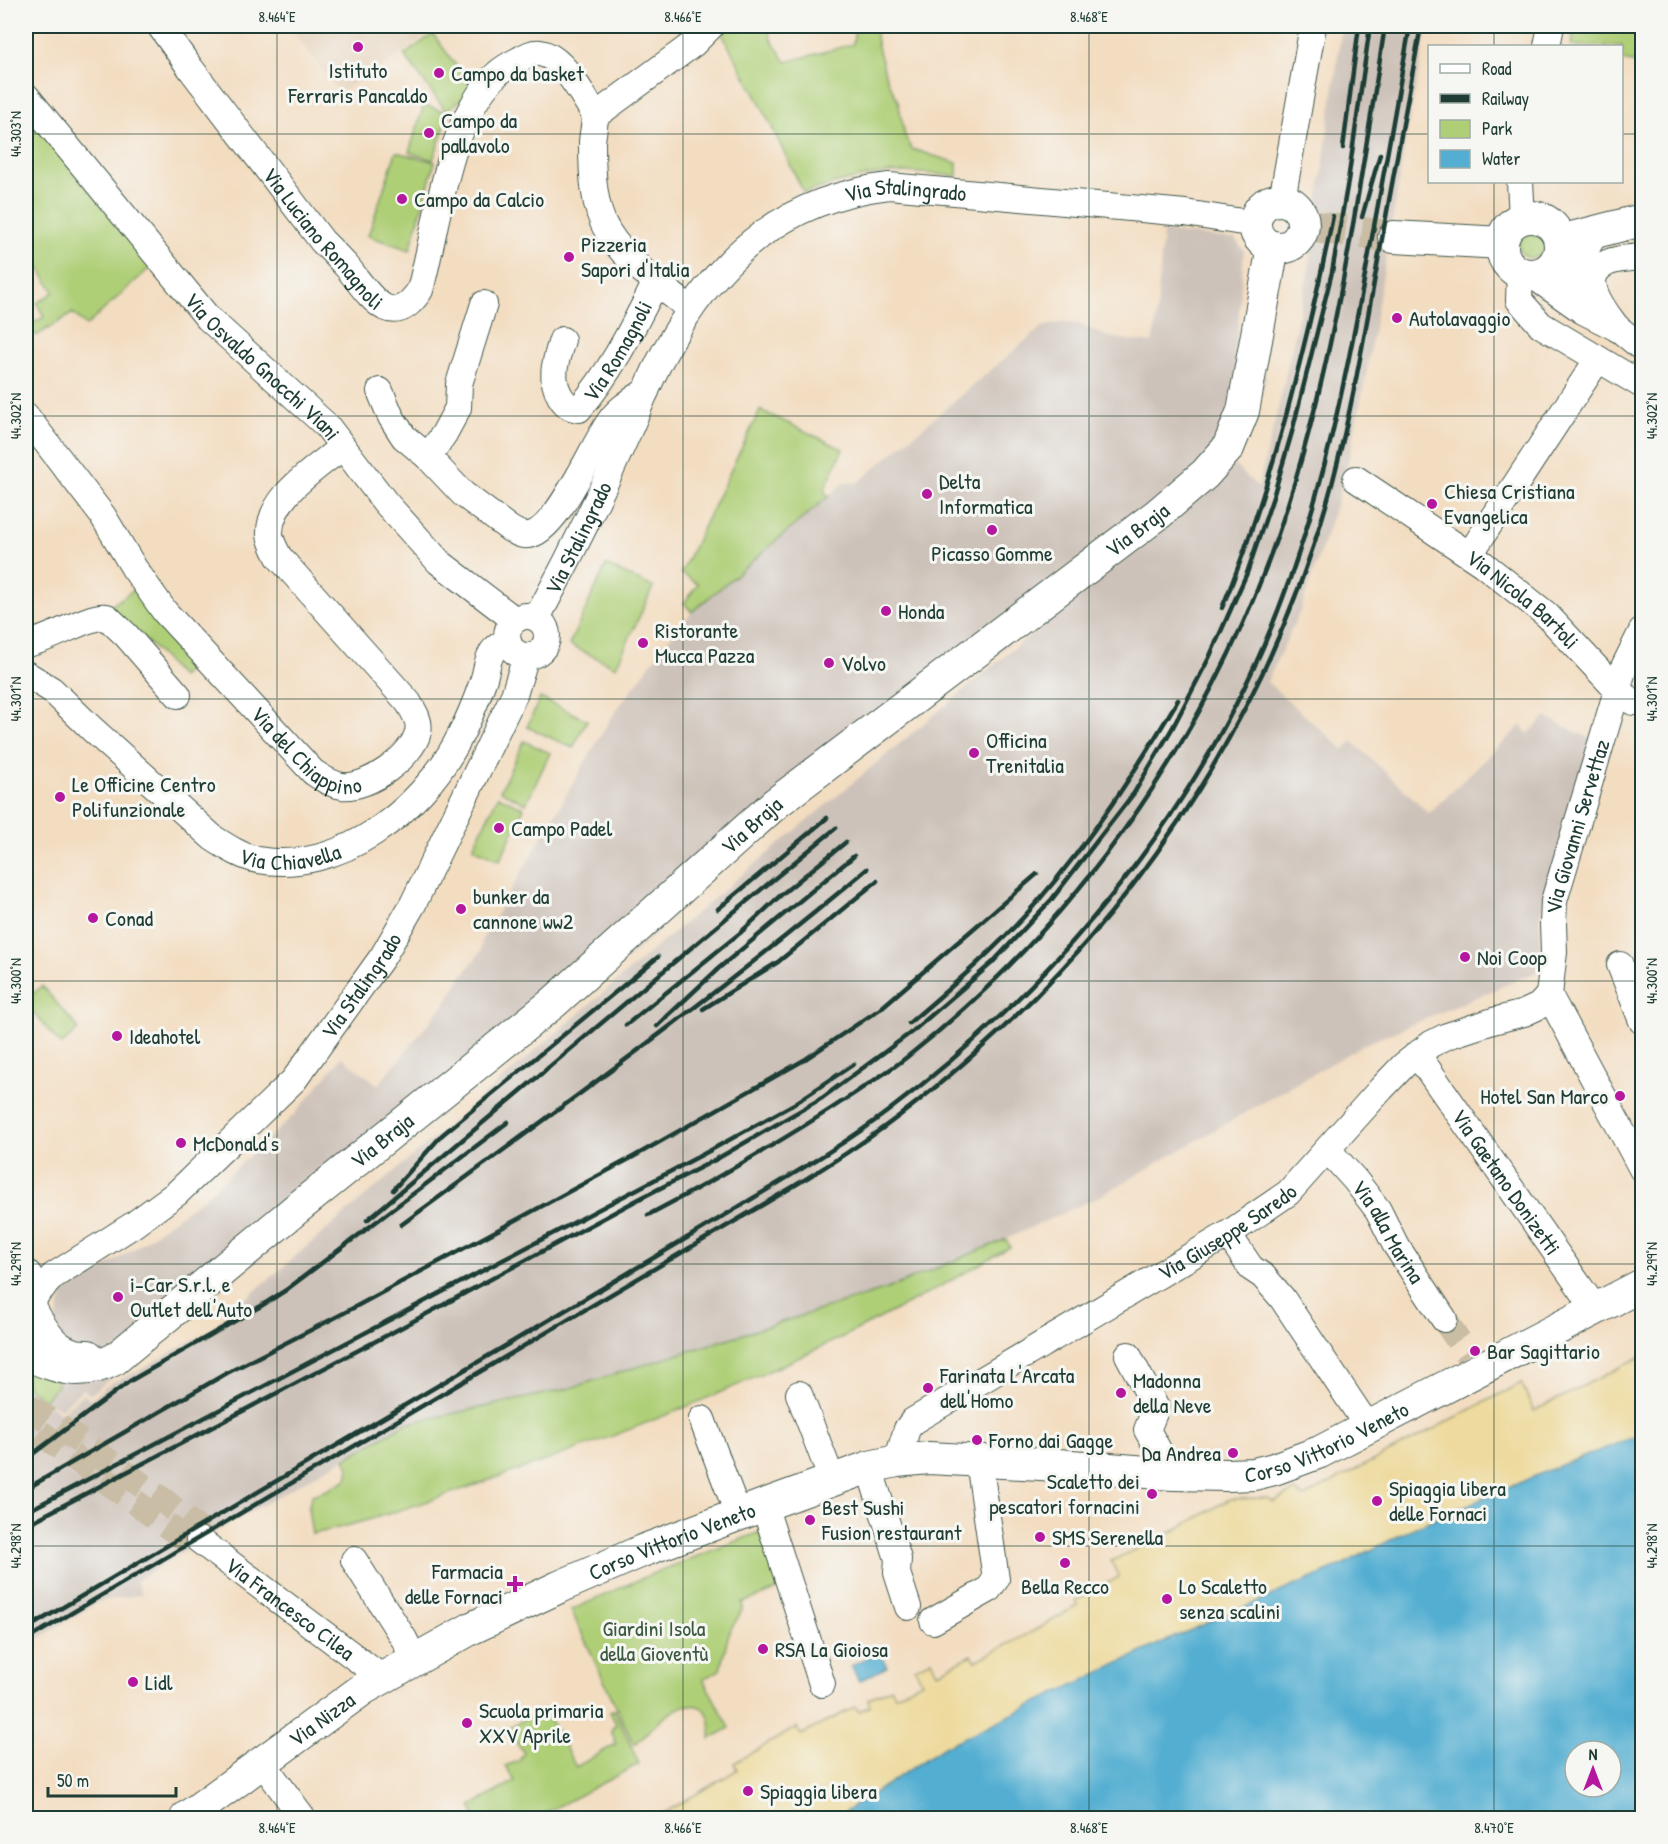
<svg xmlns="http://www.w3.org/2000/svg" width="1668" height="1844" viewBox="0 0 1668 1844" font-family="'Patrick Hand',sans-serif">
<style>
.built{fill:#e3cdb3}
.industrial{fill:#cdc2b9}
.green{fill:#afcf77;stroke:#678656;stroke-width:1.5}
.sand{fill:#eeda9e;stroke:#868c69;stroke-width:1.5}
.water{fill:#53aed1;stroke:#397682;stroke-width:1.5;fill-rule:evenodd}
.lines{fill:none;stroke-linecap:round;stroke-linejoin:round}
.minor-tunnel{stroke:#c9bda5;stroke-width:26;stroke-dasharray:26 13;stroke-linecap:butt}
.major-tunnel{stroke:#c9bda5;stroke-width:32;stroke-dasharray:32 16;stroke-linecap:butt}
.minor-casing{stroke:#3f5549;stroke-width:28}
.major-casing{stroke:#3f5549;stroke-width:34}
.minor{stroke:#fff;stroke-width:26}
.major{stroke:#fff;stroke-width:32}
.rail{stroke:#1f3d34;stroke-width:4.5}
.ticks{fill:none;stroke:#1f3d34;stroke-width:1.5;stroke-opacity:0.45}
.poi-dot{fill:#b5179e;stroke:#f6f6f2;stroke-width:2}
.labels{text-anchor:middle;dominant-baseline:central;stroke-width:6;stroke-linejoin:round;paint-order:stroke}
.poi-label{font-size:22px;fill:#1f3d34;stroke:#f6f6f2;text-anchor:start}
.street-label{font-size:22px;fill:#1f3d34;stroke:#f6f6f2}
.park-label{font-size:22px;fill:#3c5a41;stroke:#f6f6f2}
.neatline{fill:none;stroke:#1f3d34;stroke-width:2}
.ticks-label{font-size:15px;text-anchor:middle;fill:#1f3d34}
</style>
<rect width="100%" height="100%" fill="#f6f6f2"/>
<filter id="ink" filterUnits="userSpaceOnUse"><feTurbulence type="fractalNoise" baseFrequency=".0167" numOctaves="2"/><feDisplacementMap in="SourceGraphic" scale="12" xChannelSelector="R" yChannelSelector="G"/><feConvolveMatrix kernelMatrix="1 2 1 2 8 2 1 2 1" color-interpolation-filters="sRGB"/></filter>
<filter id="wash" filterUnits="userSpaceOnUse"><feTurbulence type="fractalNoise" baseFrequency=".008" numOctaves="4" result="noise"/><feDisplacementMap in="SourceGraphic" scale="24" xChannelSelector="R" yChannelSelector="G"/><feGaussianBlur stdDeviation="1.35" result="paint"/><feColorMatrix in="noise" values="0 0 0 0 0 0 0 0 0 0 0 0 0 0 0 0 0 1.4 0 .05"/><feComposite in="paint" operator="in"/></filter>
<g filter="url(#wash)">
<rect width="100%" height="100%" fill="#f3ddc1"/>
<path class="built" d="M289,26H440L387,63L340,93Z"/>
<path class="industrial" d="M1342,26H1428L1410,116L1366,375L1349,458L1336,505L1301,609L1267,682L1344,750L1352,741L1429,813L1521,725L1528,734L1545,717L1595,741L1540,915L1541,970L1363,1045L1102,1195L1006,1239L887,1289L567,1389L405,1424L212,1534L136,1581L142,1594L98,1602L26,1646V1386L44,1400L53,1332L63,1293L137,1247L206,1196L294,1115L342,1057L378,1085L446,1002L461,977L481,951L482,940L611,718L669,639L692,612L845,482L857,483L1042,327L1064,322L1082,325L1106,336L1127,340L1152,343L1156,323L1163,231L1235,239L1244,251L1237,337L1266,377L1251,433L969,678L743,844L659,930L606,978L458,1100L90,1395L83,1389L61,1409L47,1402L60,1413L83,1394L91,1399L112,1382L136,1372L207,1332L694,915L1234,465L1258,487L1281,397L1309,269Z"/>
<path class="green" d="M729,26H772L768,28L771,39L786,62L853,44L855,26H875L877,43L886,77L898,101L905,136L912,149L957,163V176C932,174 906,170 881,174C855,177 829,185 804,193L762,107L721,32Z
M1575,26H1642V64L1622,60V46H1571Z
M433,34L474,90L446,111L404,55Z
M424,105L449,113L433,160L409,152Z
M26,114L153,265L86,326L73,313L36,336L29,326L44,317L37,303L54,292L39,268L26,277Z
M396,152L435,162L410,250L368,236Z
M1519 245a13 13 0 1 1 26 0a13 13 0 1 1-26 0Z
M760,410L843,449L824,491L829,496L692,612L684,603L698,584L681,573Z
M606,565L653,587L616,667L569,645Z
M135,589L196,663L181,677L153,647L109,607Z
M540,698L587,720L573,748L527,727Z
M524,741L550,753L526,804L500,791Z
M498,796L524,808L500,860L473,848Z
M42,986L79,1029L61,1045L26,1004V1000Z
M1006,1239L1010,1247C980,1264 950,1282 919,1298C779,1372 631,1433 481,1483C425,1502 369,1522 312,1534C310,1522 306,1507 312,1495L327,1490L347,1479L349,1467L345,1459L405,1424L567,1389L887,1289Z
M26,1362L56,1374L57,1386L44,1400L26,1386Z
M760,1532L779,1589L742,1603V1610L729,1633L720,1670L703,1679L730,1728L710,1739C711,1728 712,1715 702,1708C680,1694 649,1732 634,1745L571,1610L654,1573Z
M544,1709L576,1767L616,1744L611,1730L616,1724L610,1712L615,1710L639,1764L536,1818H476L471,1806L515,1781L505,1766L519,1761L524,1753L506,1729Z"/>
<path class="sand" d="M1642,1356V1434L1559,1466L1416,1527L1338,1567L1163,1642L865,1801L836,1818H656L737,1770L734,1763L797,1727L801,1735L855,1707L859,1711L870,1706L868,1699L891,1688L895,1696L922,1682L915,1668L931,1660L937,1673L972,1655L976,1661L1043,1626L1078,1605L1076,1600L1119,1577L1111,1561L1172,1532L1230,1499L1267,1498L1274,1502L1295,1491L1304,1497L1521,1383L1534,1411Z"/>
<path class="water" d="M1642,1434V1818H836L944,1747L1163,1642L1338,1567L1416,1527L1559,1466ZM1575,1751H1611V1787H1575Z
M879,1651L887,1667L859,1681L851,1666Z"/>
</g>
<g filter="url(#ink)">
<g class="lines">
<path class="minor-tunnel" d="M1444,1319L1468,1355
M26,1405L94,1451L164,1501L195,1527L199,1540H189L184,1538L26,1422"/>
<path class="major-tunnel" d="M1314,227L1394,237"/>
<g class="minor-casing">
<g id="minor">
<path id="s1" d="M160,26L191,69L322,241C331,250 340,259 348,268C369,294 391,334 420,290C438,225 446,123 496,75C503,68 511,64 519,60C526,56 532,52 540,53C562,56 583,95 593,112C597,120 592,134 592,143C592,171 593,208 608,232C628,264 661,285 690,309"/>
<path d="M1547,46L1551,26"/>
<path id="s2" d="M26,96L208,318L327,426L385,502L439,562L515,620"/>
<path d="M595,116L693,44L711,26"/>
<path d="M1520,182L1522,218"/>
<path d="M1282,200L1313,26"/>
<path d="M1554,264L1577,301"/>
<path d="M1520,272L1519,300L1541,325L1642,385"/>
<path d="M1532,275L1583,311L1619,329L1642,348"/>
<path d="M1587,294C1570,274 1584,253 1595,233"/>
<path d="M1618,329C1606,313 1577,279 1605,264C1615,258 1631,259 1642,256"/>
<path id="s3" d="M562,340C556,360 549,377 560,396C565,404 569,408 579,409C612,371 633,327 656,282"/>
<path d="M380,391L391,417L404,437L428,457L463,494L510,529C516,532 521,536 528,535C557,533 593,444 610,421C619,408 633,400 646,391"/>
<path id="s4" d="M26,416L103,516L134,568L165,612L313,772C322,778 330,784 342,786C368,789 412,757 418,732C421,721 413,710 408,702L279,557C276,551 271,542 270,535C268,497 316,469 342,447"/>
<path d="M428,457L444,434L458,408L459,384L484,304"/>
<path id="s5" d="M1356,479L1483,564L1547,615L1617,690L1633,702H1642"/>
<path d="M1470,554L1598,359"/>
<circle cx="527" cy="636" r="20"/>
<path id="s6" d="M537,618C570,557 601,494 629,430C640,405 650,379 663,355C713,262 779,199 889,186L1185,213L1255,224"/>
<path d="M26,644C49,641 89,614 107,617L126,635L178,695"/>
<path id="s7" d="M26,674L52,690L92,729L213,838C227,847 242,857 258,860C339,874 419,812 456,744C466,725 476,702 483,681C487,671 487,655 496,648C499,645 504,643 508,641"/>
<path d="M1620,965L1642,1021"/>
<path id="s8" d="M1549,995L1554,952L1553,924L1554,901L1624,667L1642,631"/>
<path d="M1549,995L1642,1169"/>
<path id="s9" d="M1417,1054L1596,1310"/>
<path id="s10" d="M1328,1150L1355,1180L1378,1210L1395,1244L1444,1319"/>
<path d="M1228,1234L1251,1268L1263,1276L1282,1298L1368,1427"/>
<path id="s11" d="M32,1299L53,1276L133,1225L177,1193L294,1080L383,956L413,904L514,695L526,656"/>
<path d="M1128,1355L1156,1408L1147,1430L1161,1455"/>
<path d="M799,1394L832,1480"/>
<path d="M702,1419L738,1514"/>
<path id="s12" d="M897,1461L907,1429L913,1421L1228,1234L1288,1193L1381,1089L1404,1065L1431,1044L1447,1036L1493,1021L1524,1013L1539,1006L1549,995"/>
<path d="M869,1467L898,1559L897,1573L908,1607"/>
<path d="M764,1505L822,1684"/>
<path id="s13" d="M199,1540L381,1677"/>
<path d="M354,1560L404,1639L414,1659"/>
<path d="M933,1621L988,1590L996,1579L979,1461"/>
<path d="M262,1762L303,1818"/>
</g>
</g>
<g class="major-casing">
<g id="major">
<circle cx="1279" cy="224" r="24"/>
<circle cx="1531" cy="246" r="29"/>
<path d="M1394,237L1502,243"/>
<path d="M1560,241L1642,220"/>
<path d="M26,1276C34,1291 32,1304 26,1318"/>
<path d="M30,1308C43,1332 56,1358 88,1356"/>
<path id="s14" d="M26,1354C58,1368 81,1377 115,1359L295,1210L553,1003L776,803L1158,514L1205,474L1228,448L1243,411L1273,247"/>
<path id="s15" d="M186,1818L363,1689L472,1628L559,1587L642,1551L764,1505L869,1467L897,1461L929,1458L1058,1465L1173,1474L1228,1475L1254,1474L1274,1469L1320,1452L1642,1285"/>
</g>
</g>
<use href="#minor" class="minor"/>
<use href="#major" class="major"/>
<path class="rail" d="M1343,148L1359,26
M1362,217L1380,154
M1222,608C1249,544 1269,479 1287,412C1304,347 1320,282 1333,216
M718,909L827,818
M703,1009L778,962L877,881
M909,1023C954,985 1000,945 1038,901C1092,839 1136,770 1178,700
M626,1025L740,933L782,894L846,842
M657,1026L719,968L854,856
M393,1190L442,1135L658,957
M648,1215C718,1178 786,1139 852,1095C870,1082 890,1071 907,1057C1085,917 1220,720 1288,504C1337,348 1360,186 1385,26
M367,1220L729,916L836,828
M401,1225C559,1109 718,995 867,869
M26,1459L130,1381L261,1306L286,1290L508,1122
M26,1489L227,1373L342,1314L633,1157L804,1060L880,1009L1037,874
M26,1512L711,1150L794,1104L854,1064
M26,1525L395,1331L639,1199L715,1160L822,1098L913,1031L992,963L1052,899L1134,793L1173,727L1209,658L1247,573L1273,497L1292,432L1332,272L1348,181L1370,26
M26,1629C194,1528 363,1429 532,1330C606,1286 681,1242 755,1197C800,1170 846,1143 888,1111C1039,997 1165,852 1247,682C1310,552 1340,411 1366,270C1381,189 1396,107 1410,26
M26,1640L764,1204C794,1186 825,1168 854,1148C899,1118 942,1083 982,1047C1149,899 1274,700 1332,484C1352,409 1365,332 1379,255C1393,179 1407,102 1421,26"/>
</g>
</g>
<path class="ticks" d="M277,26V1818M683,26V1818M1089,26V1818M1494,26V46M26,134H1430M1622,134H1642M1494,182V1818M26,416H1642M26,699H1642M26,981H1642M26,1264H1642M26,1546H1642"/>
<g class="poi-dot">
<circle cx="358" cy="47" r="6"/>
<circle cx="439" cy="73" r="6"/>
<circle cx="429" cy="133" r="6"/>
<circle cx="402" cy="199" r="6"/>
<circle cx="569" cy="257" r="6"/>
<circle cx="1397" cy="318" r="6"/>
<circle cx="927" cy="494" r="6"/>
<circle cx="1432" cy="504" r="6"/>
<circle cx="992" cy="530" r="6"/>
<circle cx="886" cy="611" r="6"/>
<circle cx="643" cy="643" r="6"/>
<circle cx="829" cy="663" r="6"/>
<circle cx="974" cy="753" r="6"/>
<circle cx="60" cy="797" r="6"/>
<circle cx="499" cy="828" r="6"/>
<circle cx="461" cy="909" r="6"/>
<circle cx="93" cy="918" r="6"/>
<circle cx="1465" cy="957" r="6"/>
<circle cx="117" cy="1036" r="6"/>
<circle cx="1620" cy="1096" r="6"/>
<circle cx="181" cy="1143" r="6"/>
<circle cx="118" cy="1297" r="6"/>
<circle cx="1475" cy="1351" r="6"/>
<circle cx="928" cy="1388" r="6"/>
<circle cx="1121" cy="1393" r="6"/>
<circle cx="977" cy="1440" r="6"/>
<circle cx="1233" cy="1453" r="6"/>
<circle cx="1152" cy="1494" r="6"/>
<circle cx="1377" cy="1501" r="6"/>
<circle cx="810" cy="1520" r="6"/>
<circle cx="1040" cy="1537" r="6"/>
<circle cx="1065" cy="1563" r="6"/>
<path d="M512 1575h6v6h6v6h-6v6h-6v-6h-6v-6h6z"/>
<circle cx="1167" cy="1599" r="6"/>
<circle cx="763" cy="1649" r="6"/>
<circle cx="133" cy="1682" r="6"/>
<circle cx="467" cy="1723" r="6"/>
<circle cx="748" cy="1791" r="6"/>
</g>
<g class="labels">
<g class="poi-label">
<text x="358" y="70" text-anchor="middle">Istituto<tspan x="358" dy="25">Ferraris Pancaldo</tspan></text>
<text x="451" y="73">Campo da basket</text>
<text x="441" y="120">Campo da<tspan x="441" dy="25">pallavolo</tspan></text>
<text x="414" y="199">Campo da Calcio</text>
<text x="581" y="244">Pizzeria<tspan x="581" dy="25">Sapori d'Italia</tspan></text>
<text x="1409" y="318">Autolavaggio</text>
<text x="939" y="481">Delta<tspan x="939" dy="25">Informatica</tspan></text>
<text x="1444" y="491">Chiesa Cristiana<tspan x="1444" dy="25">Evangelica</tspan></text>
<text x="992" y="553" text-anchor="middle">Picasso Gomme</text>
<text x="898" y="611">Honda</text>
<text x="655" y="630">Ristorante<tspan x="655" dy="25">Mucca Pazza</tspan></text>
<text x="841" y="663">Volvo</text>
<text x="986" y="740">Officina<tspan x="986" dy="25">Trenitalia</tspan></text>
<text x="72" y="784">Le Officine Centro<tspan x="72" dy="25">Polifunzionale</tspan></text>
<text x="511" y="828">Campo Padel</text>
<text x="473" y="896">bunker da<tspan x="473" dy="25">cannone ww2</tspan></text>
<text x="105" y="918">Conad</text>
<text x="1477" y="957">Noi Coop</text>
<text x="129" y="1036">Ideahotel</text>
<text x="1608" y="1096" text-anchor="end">Hotel San Marco</text>
<text x="193" y="1143">McDonald's</text>
<text x="130" y="1284">i-Car S.r.l. e<tspan x="130" dy="25">Outlet dell'Auto</tspan></text>
<text x="1487" y="1351">Bar Sagittario</text>
<text x="940" y="1375">Farinata L'Arcata<tspan x="940" dy="25">dell'Homo</tspan></text>
<text x="1133" y="1380">Madonna<tspan x="1133" dy="25">della Neve</tspan></text>
<text x="989" y="1440">Forno dai Gagge</text>
<text x="1221" y="1453" text-anchor="end">Da Andrea</text>
<text x="1140" y="1481" text-anchor="end">Scaletto dei<tspan x="1140" dy="25">pescatori fornacini</tspan></text>
<text x="1389" y="1488">Spiaggia libera<tspan x="1389" dy="25">delle Fornaci</tspan></text>
<text x="822" y="1507">Best Sushi<tspan x="822" dy="25">Fusion restaurant</tspan></text>
<text x="1052" y="1537">SMS Serenella</text>
<text x="503" y="1571" text-anchor="end">Farmacia<tspan x="503" dy="25">delle Fornaci</tspan></text>
<text x="1065" y="1586" text-anchor="middle">Bella Recco</text>
<text x="1179" y="1586">Lo Scaletto<tspan x="1179" dy="25">senza scalini</tspan></text>
<text x="775" y="1649">RSA La Gioiosa</text>
<text x="145" y="1682">Lidl</text>
<text x="479" y="1710">Scuola primaria<tspan x="479" dy="25">XXV Aprile</tspan></text>
<text x="760" y="1791">Spiaggia libera</text>
</g>
<g class="street-label">
<text stroke="none"><textPath href="#s6" startOffset="603">Via Stalingrado</textPath></text>
<text stroke="none"><textPath href="#s1" startOffset="268">Via Luciano Romagnoli</textPath></text>
<text stroke="none"><textPath href="#s3" startOffset="152">Via Romagnoli</textPath></text>
<text stroke="none"><textPath href="#s2" startOffset="360">Via Osvaldo Gnocchi Viani</textPath></text>
<text stroke="none"><textPath href="#s14" startOffset="1410">Via Braja</textPath></text>
<text stroke="none"><textPath href="#s6" startOffset="90">Via Stalingrado</textPath></text>
<text stroke="none"><textPath href="#s5" startOffset="206">Via Nicola Bartoli</textPath></text>
<text stroke="none"><textPath href="#s4" startOffset="442">Via del Chiappino</textPath></text>
<text stroke="none"><textPath href="#s14" startOffset="924">Via Braja</textPath></text>
<text stroke="none"><textPath href="#s8" startOffset="172">Via Giovanni Servettaz</textPath></text>
<text stroke="none"><textPath href="#s7" startOffset="332">Via Chiavella</textPath></text>
<text stroke="none"><textPath href="#s11" startOffset="459">Via Stalingrado</textPath></text>
<text stroke="none"><textPath href="#s14" startOffset="438">Via Braja</textPath></text>
<text stroke="none"><textPath href="#s9" startOffset="156">Via Gaetano Donizetti</textPath></text>
<text stroke="none"><textPath href="#s12" startOffset="410">Via Giuseppe Saredo</textPath></text>
<text stroke="none"><textPath href="#s10" startOffset="102">Via alla Marina</textPath></text>
<text stroke="none"><textPath href="#s15" startOffset="1238">Corso Vittorio Veneto</textPath></text>
<text stroke="none"><textPath href="#s15" startOffset="562">Corso Vittorio Veneto</textPath></text>
<text stroke="none"><textPath href="#s13" startOffset="114">Via Francesco Cilea</textPath></text>
<text stroke="none"><textPath href="#s15" startOffset="168">Via Nizza</textPath></text>
</g>
<g class="park-label">
<text x="654" y="1628">Giardini Isola<tspan x="654" dy="25">della Gioventù</tspan></text>
</g>
</g>
<rect width="1668" height="1844" fill="none" stroke="#f6f6f2" stroke-width="66"/>
<rect x="1428" y="45" width="195" height="138" fill="#f6f6f2" stroke="#a0aca6" stroke-width="1.5"/>
<rect x="1440" y="64" width="30" height="9" fill="#ffffff" stroke="#a0aca6" stroke-width="1.5"/>
<text x="1482" y="75" font-size="18" fill="#1f3d34">Road</text>
<rect x="1440" y="94" width="30" height="9" fill="#1f3d34" stroke="#a0aca6" stroke-width="1.5"/>
<text x="1482" y="105" font-size="18" fill="#1f3d34">Railway</text>
<rect x="1440" y="120" width="30" height="18" fill="#afcf77" stroke="#a0aca6" stroke-width="1.5"/>
<text x="1482" y="135" font-size="18" fill="#1f3d34">Park</text>
<rect x="1440" y="150" width="30" height="18" fill="#53aed1" stroke="#a0aca6" stroke-width="1.5"/>
<text x="1482" y="165" font-size="18" fill="#1f3d34">Water</text>
<g transform="translate(1593 1769)"><circle r="28" fill="#f6f6f2" stroke="#a0aca6" stroke-width="1.5"/>
<path d="M0-4.5L10 22L0 15L-10 22Z" fill="#b5179e"/>
<text y="-9" font-size="16" font-weight="bold" text-anchor="middle" fill="#1f3d34">N</text>
</g>
<path d="M48 1787v9h128v-9" fill="none" stroke="#1f3d34" stroke-width="3"/>
<text x="57" y="1787" font-size="18" fill="#1f3d34" stroke="#f6f6f2" stroke-width="4.5" paint-order="stroke">50 m</text>
<rect x="33" y="33" width="1602" height="1778" class="neatline"/>
<g class="ticks-label">
<text x="277" y="22">8.464°E</text>
<text x="683" y="22">8.466°E</text>
<text x="1089" y="22">8.468°E</text>
<text transform="translate(16 134) rotate(-90)" y="5">44.303°N</text>
<text transform="translate(16 416) rotate(-90)" y="5">44.302°N</text>
<text transform="translate(1652 416) rotate(-90)" y="5">44.302°N</text>
<text transform="translate(16 699) rotate(-90)" y="5">44.301°N</text>
<text transform="translate(1652 699) rotate(-90)" y="5">44.301°N</text>
<text transform="translate(16 981) rotate(-90)" y="5">44.300°N</text>
<text transform="translate(1652 981) rotate(-90)" y="5">44.300°N</text>
<text transform="translate(16 1264) rotate(-90)" y="5">44.299°N</text>
<text transform="translate(1652 1264) rotate(-90)" y="5">44.299°N</text>
<text transform="translate(16 1546) rotate(-90)" y="5">44.298°N</text>
<text transform="translate(1652 1546) rotate(-90)" y="5">44.298°N</text>
<text x="277" y="1833">8.464°E</text>
<text x="683" y="1833">8.466°E</text>
<text x="1089" y="1833">8.468°E</text>
<text x="1494" y="1833">8.470°E</text>
</g>
</svg>
